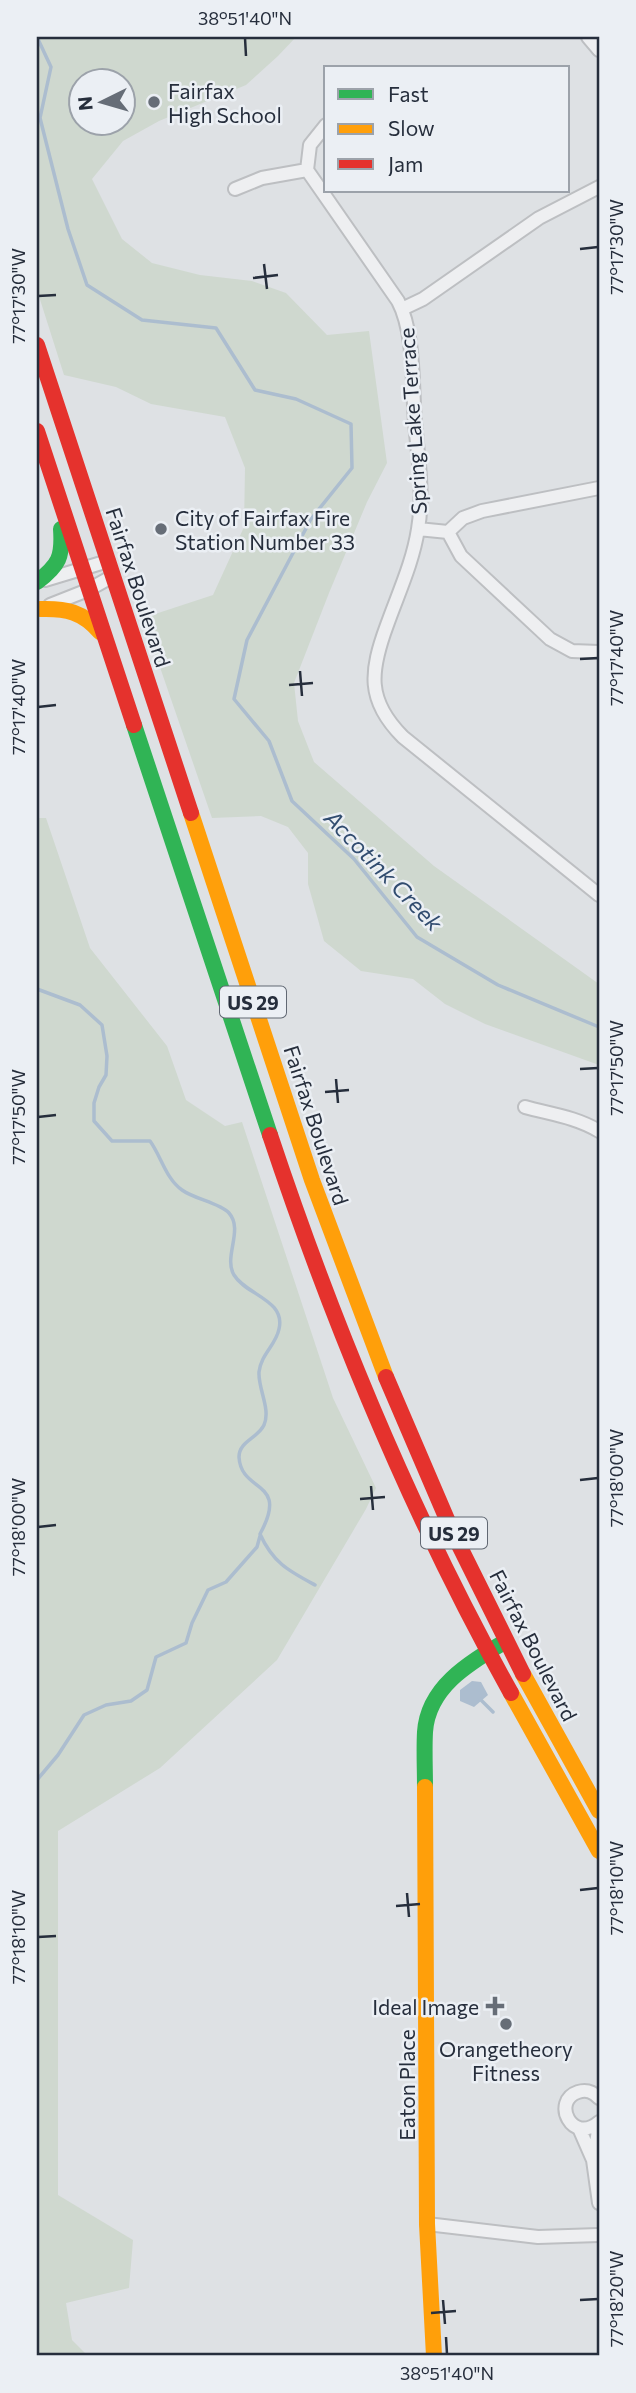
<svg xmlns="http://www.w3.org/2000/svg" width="636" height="2393" viewBox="0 0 636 2393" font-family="Commissioner,sans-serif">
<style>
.green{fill:#cfd8cf;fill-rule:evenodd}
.water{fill:#acbdcf}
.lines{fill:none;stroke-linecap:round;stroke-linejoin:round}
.stream{stroke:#acbdcf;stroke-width:3.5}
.street-casing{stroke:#bdbfc2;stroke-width:16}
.street{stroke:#eeeff1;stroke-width:12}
.fast{stroke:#30b455;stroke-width:16}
.slow{stroke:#ff9f0a;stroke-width:16}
.jam{stroke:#e5322d;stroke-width:16}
.ticks{fill:none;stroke:#262e3c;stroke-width:2.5}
.poi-dot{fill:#666d77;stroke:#ebeff4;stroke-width:2.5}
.labels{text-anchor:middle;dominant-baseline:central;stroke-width:5;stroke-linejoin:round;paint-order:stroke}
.shield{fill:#ebeff4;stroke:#616873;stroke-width:2}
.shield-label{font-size:19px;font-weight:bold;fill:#262e3c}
.poi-label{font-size:21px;fill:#262e3c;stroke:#ebeff4;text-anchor:start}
.street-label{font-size:21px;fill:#262e3c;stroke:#ebeff4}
.water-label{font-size:23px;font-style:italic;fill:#314c6f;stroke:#ebeff4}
.neatline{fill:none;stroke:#262e3c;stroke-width:2.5}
.ticks-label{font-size:18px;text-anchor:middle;fill:#262e3c}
</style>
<rect width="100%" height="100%" fill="#dee1e4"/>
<path class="green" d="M37,37H296L278,56L246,85L159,121L123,141L92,179L122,239L152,263L200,275L252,281L286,293L327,335L369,331L387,463L367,502L329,593L294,683L298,721L314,762L434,866L599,984V1065L485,1024L445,1004L413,979L361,971L324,941L308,884V853L288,827L261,816L212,818L143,618L213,595L244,527L245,468L225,417L151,404L116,387L64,375L37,290ZM80,80H122V122H80Z
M37,818H46L90,948L167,1046L186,1100L225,1126L242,1122L333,1398L376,1488L366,1509L277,1660L160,1768L58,1831V2195L133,2240L129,2288L66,2303L72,2340L88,2356H37Z"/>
<path class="water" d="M472,1681L481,1682L488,1695L474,1707L460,1701V1690Z"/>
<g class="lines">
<path class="stream" d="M37,37L51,67L40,118L68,229L87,285L142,320L216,328L255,390L296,399L351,424L352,468L311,519L247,640L234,699L269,741L292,801L354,859L417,937L498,985L599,1027
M37,989L80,1005L102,1025L107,1056L106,1075L99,1087L94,1103V1121L112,1141H150C161,1156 166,1179 182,1190C194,1199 220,1203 229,1213C244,1230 223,1257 234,1275C246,1295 286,1300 279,1329C276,1345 261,1354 259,1372C258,1389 271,1409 264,1425C258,1438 239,1441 239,1457C241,1494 290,1479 260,1534C273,1563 289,1571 315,1585
M480,1699L493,1712
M37,1780L58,1755L84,1715L106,1705L131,1701L147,1690L156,1657L186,1643L192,1623L208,1590L226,1582L257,1547L260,1536"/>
<g class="street-casing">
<path id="street" d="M588,37L599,50
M326,125L310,145L307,170L398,301C415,333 412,386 415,422C418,457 424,494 418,529C413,562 398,594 387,625C370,671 366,700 403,737L599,895
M235,189L262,178L307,170
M402,309L423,299L539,218L599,187
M418,529L448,532
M448,532L461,556L550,639L572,651L599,652
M448,532L463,518L482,511L599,488
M45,580L108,561
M50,605L88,590L113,576
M525,1107C550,1114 576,1117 599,1131
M599,2098C593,2092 587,2089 578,2092C551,2101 572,2145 599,2122
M579,2128L593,2160L599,2203
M593,2160L599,2125
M427,2224L538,2237L599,2235"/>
</g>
<use href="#street" class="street"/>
<path class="fast" d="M37,582C59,565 63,557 61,529
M134,725L270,1135
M425,1787C425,1769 424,1750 425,1732C428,1686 471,1662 506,1641"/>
<path class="slow" d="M40,609C66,608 83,612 100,632
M191,813L312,1180L386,1377
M523,1674L599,1811
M511,1693L599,1851
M425,1787L427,2224L434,2356"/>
<path class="jam" d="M37,345L191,813
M37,431L134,725
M270,1135C334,1327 412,1516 511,1693
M386,1377L452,1531L523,1674"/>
</g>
<path class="ticks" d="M245,38L246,56M580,249L598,247M264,264L267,289M253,278L278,275M38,296L56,295M580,659L598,658M300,671L302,696M289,685L313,683M38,707L56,705M580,1069L598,1068M336,1079L338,1103M325,1092L349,1090M38,1117L56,1115M580,1480L598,1478M371,1486L373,1510M360,1499L385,1497M38,1527L56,1525M580,1890L598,1888M407,1893L409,1917M396,1906L420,1904M38,1937L56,1936M443,2300L445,2324M580,2300L598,2299M431,2313L456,2311M446,2337L447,2354"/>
<g class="poi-dot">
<circle cx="154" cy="102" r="7"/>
<circle cx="161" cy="529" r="7"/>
<path d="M491.5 1995.5h7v7h7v7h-7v7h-7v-7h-7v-7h7z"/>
<circle cx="506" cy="2024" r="7"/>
</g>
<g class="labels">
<g class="shield">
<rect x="220" y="986.5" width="66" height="31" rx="5"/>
<rect x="421" y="1517.5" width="66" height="31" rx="5"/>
</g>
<g class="shield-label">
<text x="253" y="1002">US 29</text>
<text x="454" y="1533">US 29</text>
</g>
<g class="poi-label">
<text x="168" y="90">Fairfax<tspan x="168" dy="24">High School</tspan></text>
<text x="175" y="517">City of Fairfax Fire<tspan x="175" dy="24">Station Number 33</tspan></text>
<text x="479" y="2006" text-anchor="end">Ideal Image</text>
<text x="506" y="2048" text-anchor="middle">Orangetheory<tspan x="506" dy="24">Fitness</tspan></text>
</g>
<g class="street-label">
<text transform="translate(412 421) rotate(-94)">Spring Lake Terrace</text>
<text transform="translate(139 587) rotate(72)">Fairfax Boulevard</text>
<text transform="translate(317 1125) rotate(72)">Fairfax Boulevard</text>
<text transform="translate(534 1645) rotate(63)">Fairfax Boulevard</text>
<text transform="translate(406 2085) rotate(-90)">Eaton Place</text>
</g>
<g class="water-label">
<text transform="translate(384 870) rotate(46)">Accotink Creek</text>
</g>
</g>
<rect width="636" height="2393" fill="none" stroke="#ebeff4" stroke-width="77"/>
<rect x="324" y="66" width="245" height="126" fill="#ebeff4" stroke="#9ca2aa" stroke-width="2"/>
<rect x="338" y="89" width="35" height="10" fill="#30b455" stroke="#9ca2aa" stroke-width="2"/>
<text x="388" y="102" font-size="21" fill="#262e3c">Fast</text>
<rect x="338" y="124" width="35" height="10" fill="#ff9f0a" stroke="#9ca2aa" stroke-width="2"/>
<text x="388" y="136" font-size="21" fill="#262e3c">Slow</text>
<rect x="338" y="159" width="35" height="10" fill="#e5322d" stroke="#9ca2aa" stroke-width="2"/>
<text x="388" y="172" font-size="21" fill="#262e3c">Jam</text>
<g transform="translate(102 102) rotate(265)"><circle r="33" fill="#ebeff4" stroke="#9ca2aa" stroke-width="2"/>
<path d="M0-5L12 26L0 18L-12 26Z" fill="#666d77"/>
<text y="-10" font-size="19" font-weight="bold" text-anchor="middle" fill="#262e3c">N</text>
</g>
<rect x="38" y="38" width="560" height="2316" class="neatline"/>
<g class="ticks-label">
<text x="245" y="25">38°51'40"N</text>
<text transform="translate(617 247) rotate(-90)" y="6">77°17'30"W</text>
<text transform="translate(19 296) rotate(-90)" y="6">77°17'30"W</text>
<text transform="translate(617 658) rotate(-90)" y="6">77°17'40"W</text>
<text transform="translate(19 707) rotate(-90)" y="6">77°17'40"W</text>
<text transform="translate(617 1068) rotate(-90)" y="6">77°17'50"W</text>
<text transform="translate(19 1117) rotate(-90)" y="6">77°17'50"W</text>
<text transform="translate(617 1478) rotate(-90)" y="6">77°18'00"W</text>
<text transform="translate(19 1527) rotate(-90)" y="6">77°18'00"W</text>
<text transform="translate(617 1888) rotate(-90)" y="6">77°18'10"W</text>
<text transform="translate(19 1937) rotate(-90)" y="6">77°18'10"W</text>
<text transform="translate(617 2299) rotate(-90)" y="6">77°18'20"W</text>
<text x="447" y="2380">38°51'40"N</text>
</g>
</svg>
